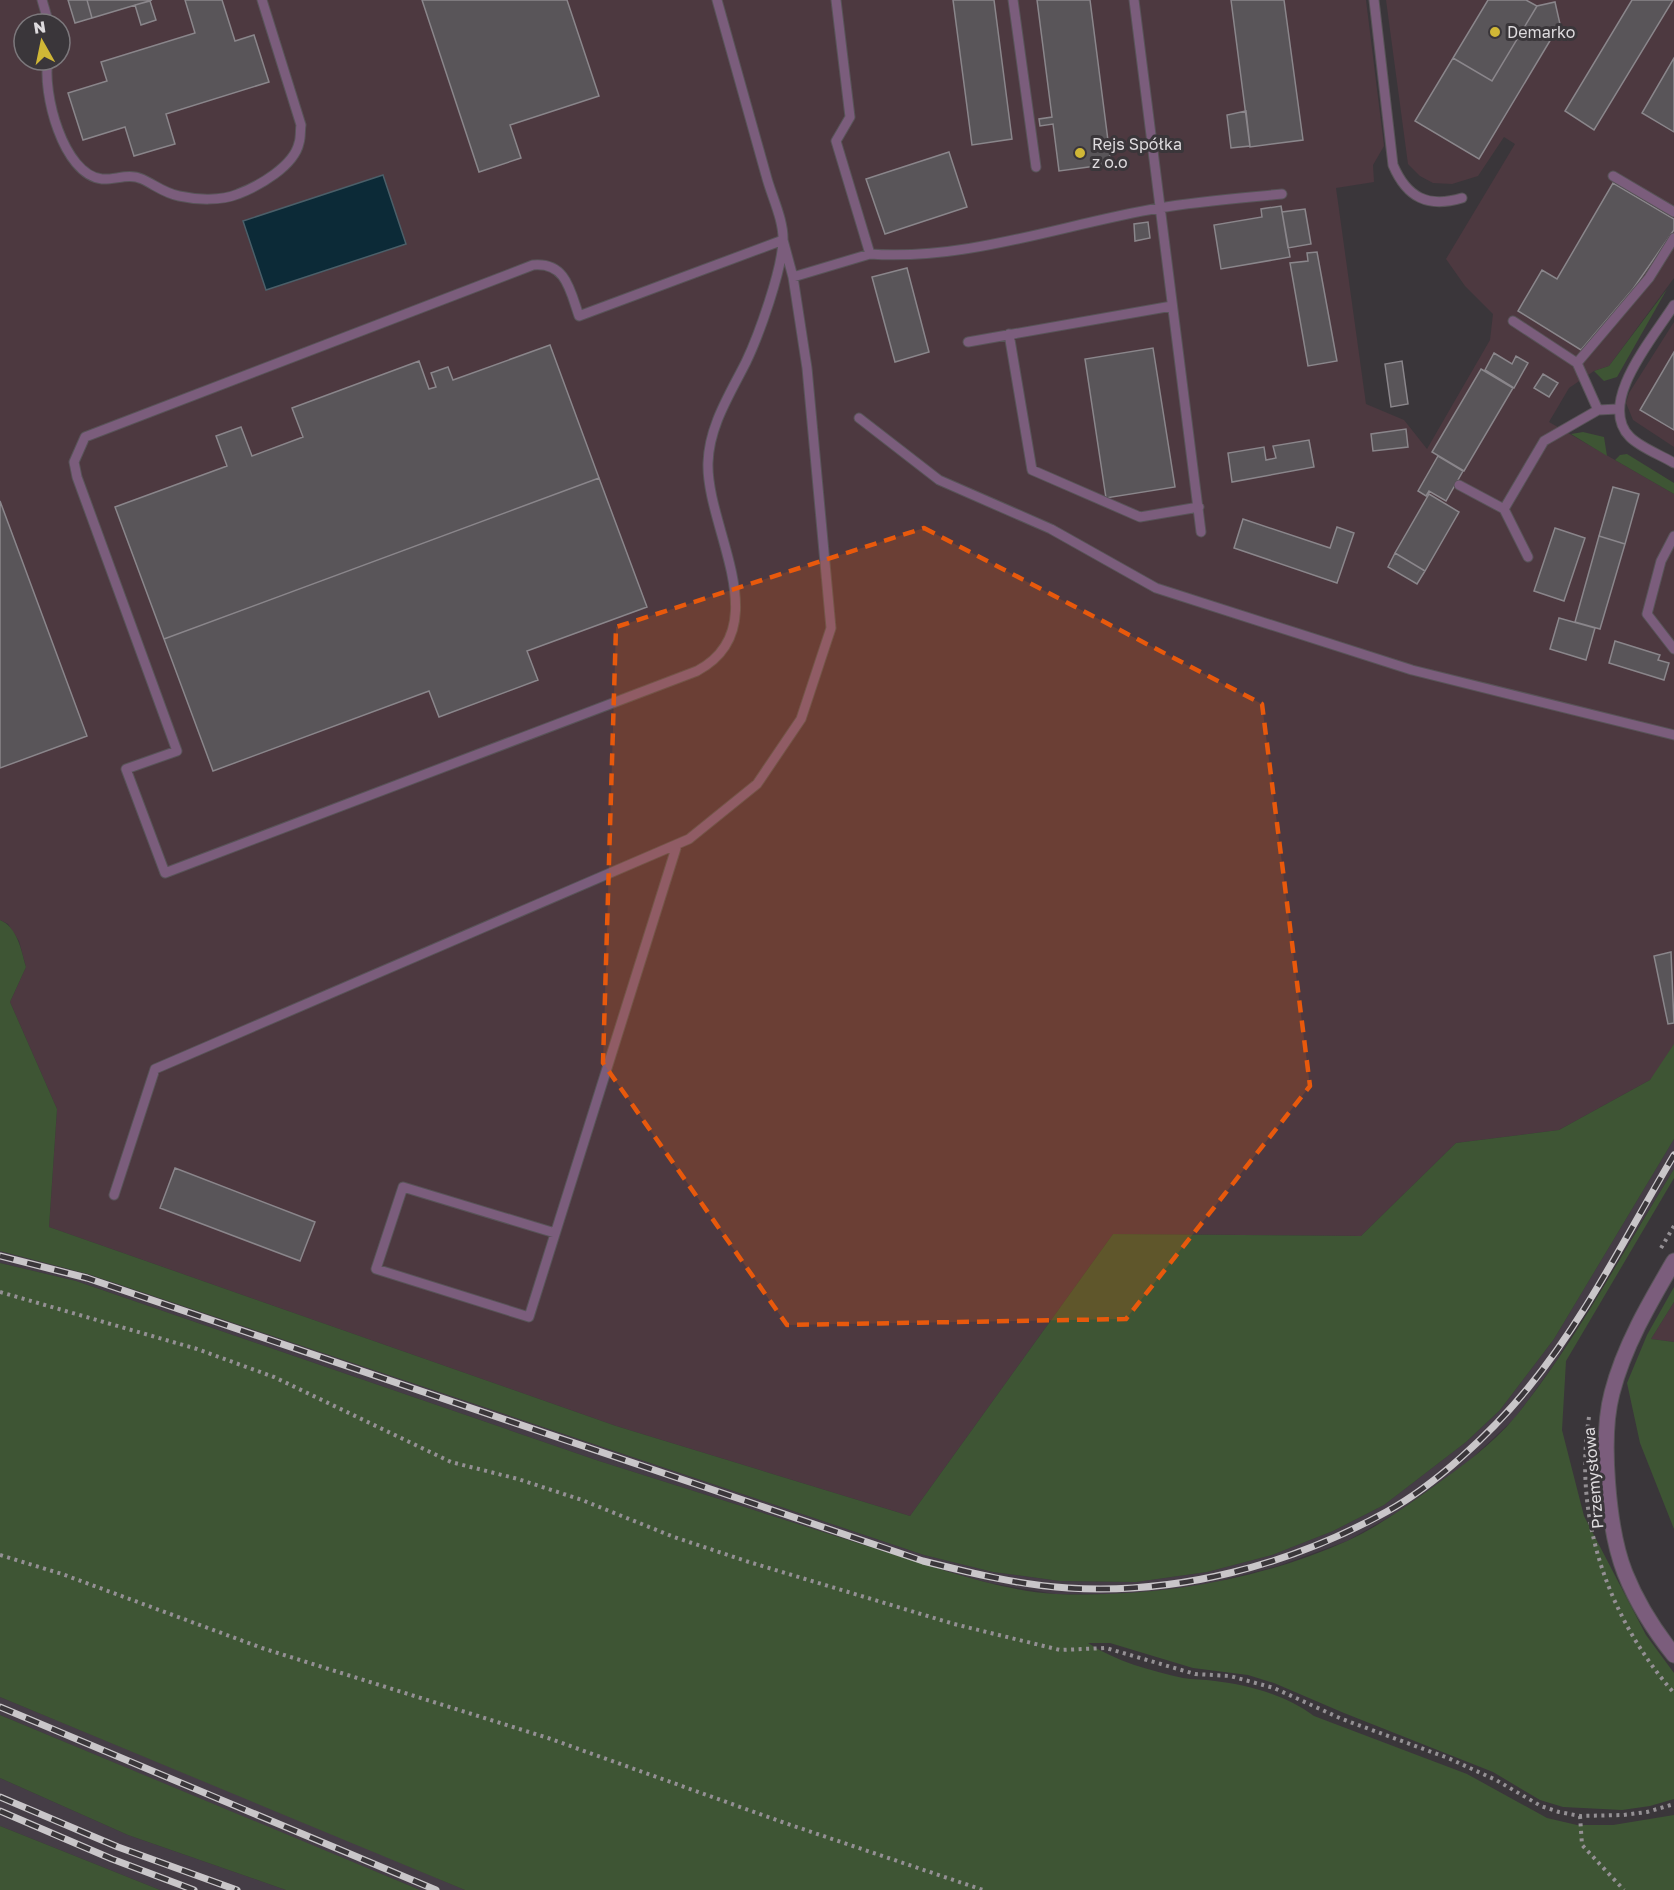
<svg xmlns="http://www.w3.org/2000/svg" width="1674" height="1890" viewBox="0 0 1674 1890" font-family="'Golos Text',sans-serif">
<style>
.commercial{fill:#4d3940;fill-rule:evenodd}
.built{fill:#453d46}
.green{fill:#3e5534}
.water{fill:#0c2a37;stroke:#4b5f69;stroke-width:1.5}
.building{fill:#595559;stroke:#8a868b;stroke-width:1.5}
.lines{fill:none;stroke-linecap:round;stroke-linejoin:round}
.service-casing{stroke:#585458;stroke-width:11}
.minor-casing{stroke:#585458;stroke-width:17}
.path{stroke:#949094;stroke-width:4;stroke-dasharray:3 4.5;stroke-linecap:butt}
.service{stroke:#7b5d7c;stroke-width:9}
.minor{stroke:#7b5d7c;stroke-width:15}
.rail-casing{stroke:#c9c6c9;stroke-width:7}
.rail{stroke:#3a363a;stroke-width:4.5;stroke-dasharray:14;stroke-linecap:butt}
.marked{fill:#e8590c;fill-opacity:0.2;stroke:#e8590c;stroke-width:4.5;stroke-dasharray:12 8;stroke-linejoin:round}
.poi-dot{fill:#d0b736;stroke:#3a363a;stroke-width:2}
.labels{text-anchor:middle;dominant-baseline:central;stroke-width:6;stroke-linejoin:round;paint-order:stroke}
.poi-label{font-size:16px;fill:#dedbde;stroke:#3a363a;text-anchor:start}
.street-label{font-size:16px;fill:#dedbde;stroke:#3a363a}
</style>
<rect width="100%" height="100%" fill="#3a363a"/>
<path class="commercial" d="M0,0H1366L1384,146L1373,165L1374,182L1336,188L1366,404L1404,420L1427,449L1490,340L1493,314L1465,286L1446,259L1515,144L1504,137L1478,176L1452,184L1433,183L1420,176L1408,164L1386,0H1674V278L1609,366L1594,371L1569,388L1549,422L1674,494V1053L1650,1080L1559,1130L1456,1143L1361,1236L1113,1234L910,1516L616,1426L49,1227L57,1109L10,1002L26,967L19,941L8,924L0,920ZM24,24H60V60H24Z
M1674,322V447L1633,420L1626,403L1629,393Z
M1674,1302V1342L1651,1339Z"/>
<path class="built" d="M1674,1139V1169L1555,1363L1515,1418L1467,1463L1398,1512L1347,1541L1278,1566L1204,1585L1130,1594H1055L989,1583L949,1572L599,1461L76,1281L0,1263V1251L88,1274L924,1555L993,1572L1060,1581L1136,1582L1207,1572L1272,1555L1333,1531L1384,1505L1466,1442L1500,1410L1554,1339Z
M0,1697L333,1834L465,1890H420L279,1832L0,1715Z
M0,1778L128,1835L286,1890H160L0,1826Z"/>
<path class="green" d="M1667,289L1617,377L1604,381L1594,371L1609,366Z
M1583,432L1604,437L1607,456L1571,434Z
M1627,454L1674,483V494L1615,460L1620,455Z
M0,920C18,928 21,950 26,967L10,1002L57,1109L49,1227L616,1426L910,1516L1113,1234L1361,1236L1456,1143L1559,1130L1650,1080L1674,1044V1139L1554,1339L1500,1410L1466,1442L1384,1505L1333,1531L1272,1555L1207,1572L1136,1582L1060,1581L993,1572L924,1555L88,1274L0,1251Z
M1674,1169V1178L1566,1361L1562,1430L1584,1516L1646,1635L1674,1673V1799L1650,1806L1622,1810L1563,1807L1540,1800L1493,1772L1344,1713L1274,1683L1248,1675L1193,1668L1110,1643H1088C1115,1661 1151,1671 1183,1678C1193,1680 1204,1679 1215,1681C1249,1685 1286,1695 1314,1716L1467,1774L1547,1818L1577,1825H1613L1674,1815V1890H465L0,1697V1263L76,1281L599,1461L949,1572C983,1582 1020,1592 1056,1594C1155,1598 1257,1581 1347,1541C1378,1527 1405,1507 1433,1487C1462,1466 1493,1444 1516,1416C1577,1340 1623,1251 1674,1169Z
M1674,1287V1302L1651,1339L1674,1342V1529L1640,1443L1627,1383L1647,1335Z
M0,1715L420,1890H286L128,1835L0,1778Z
M0,1826L160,1890H0Z"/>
<path class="water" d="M383,175L406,244L266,290L243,221Z"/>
<path class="building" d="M68,0H87L92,18L75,23Z
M87,0H152L92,18Z
M185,0H222L235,41L254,35L269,82L166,114L175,144L161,148L134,156L125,127L83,140L68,93L107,81L101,62L195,33Z
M422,0H567L599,96L510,125L521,158L479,172Z
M953,0H994L1012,139L972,145Z
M1037,0H1090L1111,164L1059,171L1053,124L1040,126L1039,119L1052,117Z
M1231,0H1284L1303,140L1250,147Z
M1488,0H1526L1537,6L1492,81L1453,58Z
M1632,0H1673L1594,130L1565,111Z
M150,1L156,20L141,25L135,5Z
M1555,2L1560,24L1479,159L1415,121L1453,58L1492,81L1537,6Z
M1674,58V132L1642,113Z
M1246,111L1250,146L1231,148L1227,115Z
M949,152L967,207L885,234L866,179Z
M1613,183L1674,219V230L1633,289L1581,350L1518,311L1542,270L1557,279Z
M1281,206L1290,257L1221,269L1214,225L1262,217L1261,209Z
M1305,209L1311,244L1288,248L1282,212Z
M1148,222L1150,238L1135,241L1134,224Z
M1317,252L1337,361L1308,366L1290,263L1308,261L1307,253Z
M907,268L929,352L895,362L872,277Z
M550,345L599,478L164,639L115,507L227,466L216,436L241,427L252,456L303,437L292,408L419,361L429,389L436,387L431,373L448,367L453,380Z
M1153,348L1175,487L1106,498L1085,359Z
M1674,352V430L1640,410Z
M1494,353L1512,364L1516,356L1528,363L1514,388L1485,370Z
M1402,361L1408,404L1391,407L1385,364Z
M1481,369L1513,388L1464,471L1432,452Z
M1543,374L1558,383L1549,397L1534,388Z
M1406,429L1408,447L1373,451L1371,434Z
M1309,440L1314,467L1232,482L1228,453L1264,447L1266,460L1276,458L1273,446Z
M1438,456L1463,471L1446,501L1429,491L1426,496L1418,491Z
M599,478L647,607L527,651L538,680L439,717L429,691L213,771L164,639Z
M1613,487L1639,494L1625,544L1599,536Z
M1429,494L1459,512L1425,571L1395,553Z
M0,501L87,736L0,768Z
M1243,519L1330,548L1337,527L1354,533L1337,583L1234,548Z
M1555,528L1585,538L1564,601L1534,591Z
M1599,536L1625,544L1600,629L1575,622Z
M1395,553L1425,571L1417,584L1388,567Z
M1559,618L1595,628L1586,660L1550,649Z
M1615,641L1660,655L1658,660L1669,663L1664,680L1609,663Z
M1671,952L1674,1023L1668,1024L1654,956Z
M175,1168L315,1222L300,1261L160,1208Z"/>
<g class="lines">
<g class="service-casing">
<path id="service" d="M42,0L49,24
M836,0L850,117L836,141L870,254C967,261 1064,224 1159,208C1199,201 1241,198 1282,194
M1013,0L1036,167
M1134,0L1201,532
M1374,0L1393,165C1407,198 1428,208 1462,198
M48,60C42,92 63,175 102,179C115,180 129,173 142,179C155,185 164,193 179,196C197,200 221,201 238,194C259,186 294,166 299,143C301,137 300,130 301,125L262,0
M1613,176L1674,212
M793,277L870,254
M1674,305C1654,337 1596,403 1630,437C1641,448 1661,455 1674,463
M1513,321L1577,363
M1009,334L1032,470L1140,517L1199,507
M968,342L1172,306
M1598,410L1577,363L1649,278L1674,238
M859,418L939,480L1051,529L1156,588L1412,670L1674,735
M1459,485L1504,509L1528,557
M1504,509L1544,441L1598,410L1618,409
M1674,536L1661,561L1647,614L1674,649
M114,1195L155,1069L689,839L757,784L801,719L831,628L807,368L793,277L783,240L579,316C570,290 566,262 533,265L85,437L74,462L77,477L177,751L126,769L165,873L697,671C778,628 706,528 708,463C709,426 730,394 746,362C759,335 782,270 783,241C784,220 771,195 766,175C750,117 733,58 717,0
M555,1233L403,1187L376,1269L529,1317L677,845"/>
</g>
<g class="minor-casing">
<path id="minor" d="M1674,1261C1650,1302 1624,1346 1612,1393C1600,1438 1608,1530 1625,1573C1637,1603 1654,1630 1674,1655"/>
</g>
<path class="path" d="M1661,1248L1674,1226
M0,1292L197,1349L274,1377L451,1462L518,1479L582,1500L674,1537L749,1562L954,1624L1060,1650L1106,1648L1195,1674L1230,1676L1274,1688L1342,1719L1448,1758L1496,1780L1541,1806L1559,1812L1580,1816L1623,1815L1647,1812L1674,1804
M1589,1417C1573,1517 1608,1618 1674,1693
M0,1555L62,1574L262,1648L548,1738L782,1822L983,1890
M1580,1816L1582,1845L1624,1890"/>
<use href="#service" class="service"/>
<use href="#minor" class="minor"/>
<g class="rail-casing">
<path id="rail" d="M0,1256L87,1278L923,1561C971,1573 1019,1585 1068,1588C1177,1595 1290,1565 1386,1512C1436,1485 1492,1432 1528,1388C1585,1319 1628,1232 1674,1155
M0,1707L436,1890
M0,1797L118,1847L237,1890
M0,1811L112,1859L194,1890"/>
</g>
<use href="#rail" class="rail"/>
</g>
<path class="marked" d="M924,528L1262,704L1310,1086L1126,1319L787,1325L603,1063L616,627Z"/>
<g class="poi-dot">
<circle cx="1495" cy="32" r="6"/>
<circle cx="1080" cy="153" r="6"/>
</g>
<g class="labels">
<g class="poi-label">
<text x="1507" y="32">Demarko</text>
<text x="1092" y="144">Rejs Spółka<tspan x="1092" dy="18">z o.o</tspan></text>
</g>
<g class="street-label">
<text transform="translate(1593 1478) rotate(-95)">Przemysłowa</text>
</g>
</g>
<g transform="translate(42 42) rotate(351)"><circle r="28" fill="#3a363a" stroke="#7c787c" stroke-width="1.5"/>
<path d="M0-4.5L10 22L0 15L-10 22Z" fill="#d0b736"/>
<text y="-9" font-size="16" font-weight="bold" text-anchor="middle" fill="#dedbde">N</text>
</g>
</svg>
